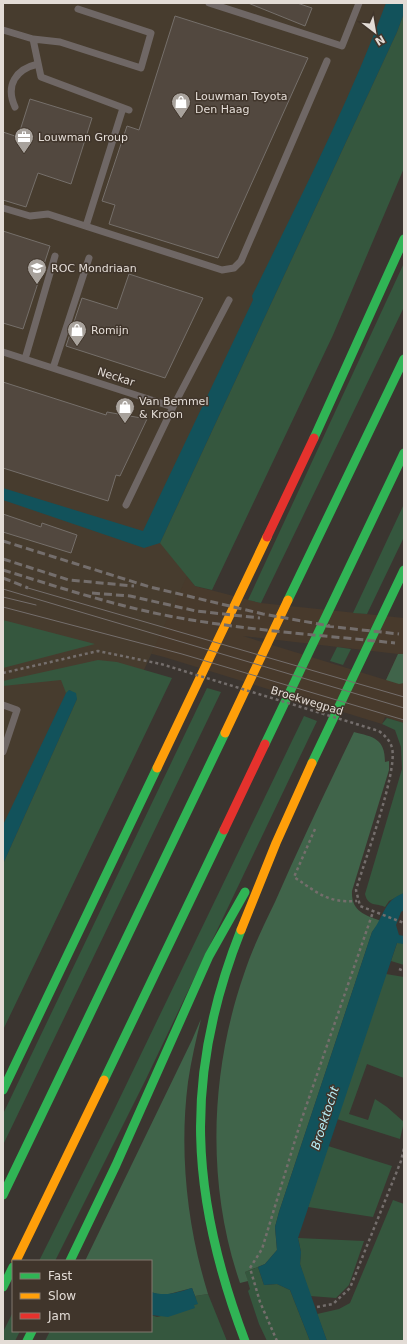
<svg xmlns="http://www.w3.org/2000/svg" width="407" height="1344" viewBox="0 0 407 1344" font-family="'DejaVu Sans',sans-serif">
<style>
.built{fill:#483a2c;fill-rule:evenodd}
.industrial{fill:#473c2e}
.green{fill:#35573e}
.forest{fill:#40644a}
.water{fill:#12525b}
.building{fill:#52483f;stroke:#756f6a}
.lines{fill:none;stroke-linecap:round;stroke-linejoin:round}
.path{stroke:#746e6c;stroke-width:2.5;stroke-dasharray:3 3;stroke-linecap:butt}
.lane{stroke:#6f6765;stroke-width:7}
.fast{stroke:#30b455;stroke-width:9}
.slow{stroke:#ff9f0a;stroke-width:9}
.jam{stroke:#e5322d;stroke-width:9}
.tram{stroke:#746e6c;stroke-width:1}
.rail{stroke:#746e6c;stroke-width:3;stroke-dasharray:8 4;stroke-linecap:butt}
.path-bridge{stroke:#746e6c;stroke-width:2.5;stroke-dasharray:3 3;stroke-linecap:butt}
.labels{text-anchor:middle;dominant-baseline:central;stroke-width:3;stroke-linejoin:round;paint-order:stroke}
.poi-label{font-size:11px;fill:#e3dcd6;stroke:#40352b;text-anchor:start}
.street-label{font-size:11px;fill:#e3dcd6;stroke:#40352b}
.water-label{font-size:12px;font-style:italic;fill:#b7eff8;stroke:#40352b}
</style>
<rect width="100%" height="100%" fill="#3b3530"/>
<path class="built" d="M3,500L160,543L195,586L261,603L404,618V723L385,717L382,724L164,657L3,616ZM243,636L398,654L386,680Z"/>
<path class="industrial" d="M3,3H404V62L317,293L3,977Z"/>
<path class="green" d="M404,13V168L333,335L212,590L195,586L160,543L397,32Z
M404,263V307L261,603L248,600Z
M404,504V537L367,614L353,613Z
M3,620L95,644L3,668Z
M337,647L351,649L343,665L330,661Z
M98,660L117,662L172,678L3,1030V864L77,699L70,690L66,693L61,680L3,686V681Z
M207,688L221,692L3,1145V1114Z
M304,716L317,721L146,1079L55,1261H39L115,1108Z
M387,718L404,723V893L389,901L385,907C377,903 368,907 365,894L402,769L401,747L395,730L382,724Z
M399,942L404,944V965L391,961L397,943Z
M386,974L404,977V1078L367,1064L349,1114L368,1120L375,1099L387,1107L404,1122L400,1139L337,1119Z
M328,1146L392,1166L373,1217L308,1207Z
M393,1200L404,1204V1341H327L317,1314L339,1309L350,1303Z
M298,1238L364,1241L349,1285L336,1298L310,1296L300,1264L301,1252Z
M258,1267L264,1285L277,1284L290,1290L310,1341H267L259,1324L248,1291L250,1289L245,1272Z
M208,1294L227,1341H45L50,1331H151V1315L157,1317L194,1308L193,1305L197,1304L195,1296Z
M13,1312V1331H20L15,1341H3V1332Z"/>
<path class="forest" d="M398,654H404V683L399,684L386,680Z
M354,732C373,737 385,738 385,762L389,761V770L352,891C351,911 364,915 381,921L372,932L279,1212L275,1227L277,1250L265,1264L245,1272L248,1281L240,1283C206,1184 210,1072 244,974C252,949 264,925 275,902C300,845 327,788 354,732Z
M201,1019C196,1040 191,1061 188,1082C179,1152 187,1226 208,1294L195,1296L192,1288L169,1294L160,1295L151,1292V1261H85L192,1040Z"/>
<path class="water" d="M386,3H404V13L397,32L160,543L144,548L3,500V488L143,531L253,300L252,296C299,200 349,103 386,3Z
M69,690L76,693L77,699L3,864V825L66,693Z
M404,893V910L401,912L396,925L399,935L404,936V944L397,943L298,1238L301,1252L300,1264L327,1341H310L290,1290L277,1284L264,1285L258,1267L265,1264L277,1250L275,1227L279,1212L372,932C385,915 383,901 404,893Z
M192,1288L198,1304L194,1305L195,1308L168,1317L151,1315V1292C166,1297 178,1292 192,1288Z"/>
<path class="building" d="M248,3H297L312,8L305,26Z
M175,16L308,58L218,258L109,224L115,205L102,201L127,126L139,130Z
M30,99L92,118L71,184L38,173L26,207L3,200V132L18,137Z
M3,231L50,246L23,329L3,323Z
M129,274L203,298L165,378L66,346L82,298L117,309Z
M3,382L106,415L107,412L147,419L120,476L116,475L108,501L3,468Z
M3,514L41,527L42,523L77,535L71,553L3,532Z"/>
<g class="lines">
<path class="path" d="M3,673L98,651L161,664
M379,731C385,736 390,740 392,748C398,772 364,862 356,890L360,906L404,923
M315,829L294,877C318,893 327,903 357,901
M399,969L404,971
M317,1307L333,1304L350,1288L401,1161L404,1148
M277,1341L260,1302L250,1268L262,1249L300,1124L373,912"/>
<path class="lane" d="M209,3L342,46L359,3
M3,30L33,39L41,77L129,110
M33,39L60,42L141,68L151,33L78,9
M15,107C5,85 16,69 38,64
M3,208L30,216L48,214L222,270L234,268L241,261L327,61
M86,226L123,108
M3,352L173,407
M25,359L55,256
M53,368L89,258
M126,505L173,407L229,300
M3,705L17,710L3,752"/>
<path class="fast" d="M314,438L404,239
M288,600L404,359
M265,744L404,453
M312,763L404,570
M241,930C183,1076 190,1196 245,1341
M104,1080L224,830
M3,1090L157,768
M3,1195L225,733
M70,1261L116,1165L209,956L245,892
M3,1287L13,1267
M27,1341L32,1331"/>
<path class="slow" d="M225,733L288,600
M157,768L267,537
M241,930L276,843L312,763
M16,1261L104,1080"/>
<path class="jam" d="M267,537L314,438
M224,830L265,744"/>
<path class="tram" d="M28,588L404,697
M3,589L404,708
M3,597L36,605
M3,607L182,654L404,720"/>
<path class="rail" d="M3,541L150,587L263,614L330,626
M3,559L69,580L134,586
M3,570C58,587 113,605 169,616C243,630 320,635 395,643
M3,578L28,588
M92,593L130,596L196,611L260,618
M326,626L399,634"/>
<path class="path-bridge" d="M161,664L379,731"/>
</g>
<defs>
<g id="shop-pin" transform="scale(1)"><path d="M0 17L-7.5 6A9.5 9.5 0 1 1 7.5 6Z" fill="#a8a29c" stroke="#40352b"/><path d="M-5-2.5h2.3a2.7 3.5 0 0 1 5.4 0H5L5.5 6h-11ZM-1.5-2.5h3a1.5 2.3 0 0 0-3 0Z" fill="#fff"/></g>
<g id="office-pin" transform="scale(1)"><path d="M0 17L-7.5 6A9.5 9.5 0 1 1 7.5 6Z" fill="#a8a29c" stroke="#40352b"/><path d="M-6-3h4V-5.5h4V-3h4V5H-6ZM-1-4.5V-3h2v-1.5ZM-6 0V1H6V0Z" fill="#fff"/></g>
<g id="university-pin" transform="scale(1)"><path d="M0 17L-7.5 6A9.5 9.5 0 1 1 7.5 6Z" fill="#a8a29c" stroke="#40352b"/><path d="M0-5L7-2L0 1L-7-2ZM-4 1L0 2.5L4 1V4Q0 6-4 4Z" fill="#fff"/></g>
</defs>
<g fill-rule="evenodd">
<use href="#shop-pin" x="181" y="102"/>
<use href="#office-pin" x="24" y="137"/>
<use href="#university-pin" x="37" y="268"/>
<use href="#shop-pin" x="77" y="330"/>
<use href="#shop-pin" x="125" y="407"/>
</g>
<g class="labels">
<g class="poi-label">
<text x="195" y="96">Louwman Toyota<tspan x="195" dy="13">Den Haag</tspan></text>
<text x="38" y="137">Louwman Group</text>
<text x="51" y="268">ROC Mondriaan</text>
<text x="91" y="330">Romijn</text>
<text x="139" y="401">Van Bemmel<tspan x="139" dy="13">&amp; Kroon</tspan></text>
</g>
<g class="street-label">
<text transform="translate(116 377) rotate(18)">Neckar</text>
<text transform="translate(307 701) rotate(17)">Broekwegpad</text>
</g>
<g class="water-label">
<text transform="translate(325 1118) rotate(-72)">Broektocht</text>
</g>
</g>
<rect width="407" height="1344" fill="none" stroke="#e3dcd6" stroke-width="8"/>
<rect x="12" y="1260" width="140" height="72" fill="#40352b" stroke="#81786f"/>
<rect x="20" y="1273" width="20" height="6" fill="#30b455" stroke="#81786f"/>
<text x="48" y="1280" font-size="12" fill="#e3dcd6">Fast</text>
<rect x="20" y="1293" width="20" height="6" fill="#ff9f0a" stroke="#81786f"/>
<text x="48" y="1300" font-size="12" fill="#e3dcd6">Slow</text>
<rect x="20" y="1313" width="20" height="6" fill="#e5322d" stroke="#81786f"/>
<text x="48" y="1320" font-size="12" fill="#e3dcd6">Jam</text>
<g transform="translate(375 32) rotate(149)" stroke="#40352b" stroke-width="3" paint-order="stroke">
<path d="M0-3L7 15L0 10L-7 15Z" fill="#e3dcd6"/>
<text y="-6" font-size="11" font-weight="bold" text-anchor="middle" fill="#e3dcd6">N</text>
</g>
</svg>
